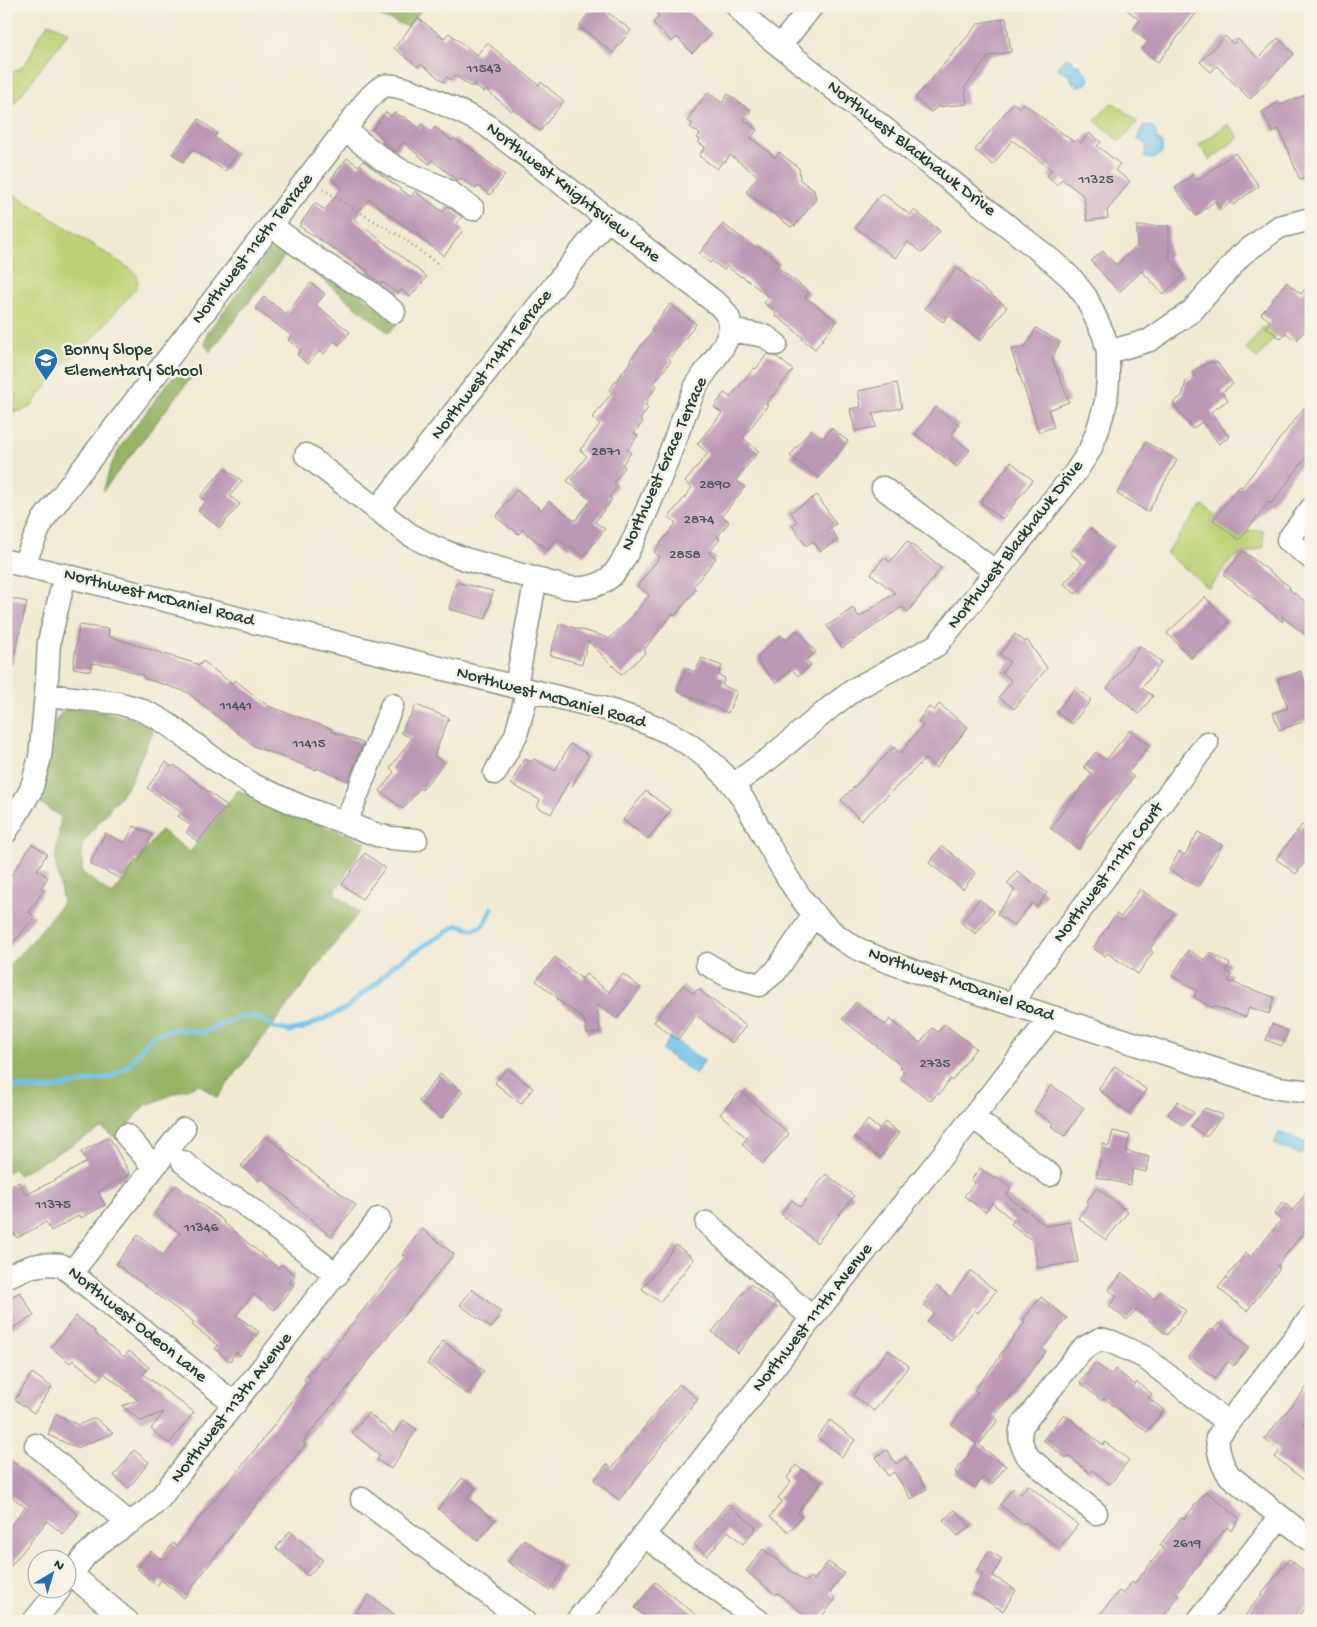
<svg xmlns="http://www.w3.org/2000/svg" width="1317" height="1627" viewBox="0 0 1317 1627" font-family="'Gochi Hand',sans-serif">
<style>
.green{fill:#bed174;stroke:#6e8754}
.forest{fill:#96b366;stroke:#5a784d}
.water{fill:#6ec3ea;stroke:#46808f}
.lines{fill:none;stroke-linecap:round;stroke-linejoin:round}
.stream{stroke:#6ec3ea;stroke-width:5}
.building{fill:#bd98b5}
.minor-casing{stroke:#889484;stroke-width:25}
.path{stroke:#889484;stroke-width:3;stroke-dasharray:1 4;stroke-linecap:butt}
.minor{stroke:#fff;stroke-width:22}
.labels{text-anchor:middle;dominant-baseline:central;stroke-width:5;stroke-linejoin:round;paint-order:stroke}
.number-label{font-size:15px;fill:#465454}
.street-label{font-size:18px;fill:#1f3d34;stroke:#f7f3e8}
.poi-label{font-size:18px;fill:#1f3d34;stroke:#f7f3e8;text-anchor:start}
</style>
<rect width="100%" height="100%" fill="#f7f3e8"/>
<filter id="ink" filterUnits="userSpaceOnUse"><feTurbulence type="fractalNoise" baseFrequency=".02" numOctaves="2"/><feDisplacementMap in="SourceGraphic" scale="10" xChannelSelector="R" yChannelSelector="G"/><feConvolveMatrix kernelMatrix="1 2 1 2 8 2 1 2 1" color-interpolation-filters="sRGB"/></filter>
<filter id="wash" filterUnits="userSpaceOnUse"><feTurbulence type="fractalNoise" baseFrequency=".0096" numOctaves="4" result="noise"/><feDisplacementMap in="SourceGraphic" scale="20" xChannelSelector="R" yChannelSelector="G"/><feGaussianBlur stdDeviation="1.12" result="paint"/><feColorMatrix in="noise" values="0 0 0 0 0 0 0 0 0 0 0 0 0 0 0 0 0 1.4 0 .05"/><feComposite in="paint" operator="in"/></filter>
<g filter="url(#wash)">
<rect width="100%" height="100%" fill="#f1ead3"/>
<path class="green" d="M49,23L69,32L6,114V75L20,69L30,57L38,38Z
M1114,103L1137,121L1136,124L1121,140L1119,141L1095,121L1109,105Z
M1228,124L1239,137L1210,160L1199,145Z
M6,189L132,270C138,275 139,280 136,288L88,344L62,366L31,406L22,411L12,412L6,408Z
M1264,326L1276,335L1258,358L1246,349Z
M1203,505L1236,531L1263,530L1264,547L1233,558L1209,588L1166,553Z"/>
<path class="forest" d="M354,6H424L408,27Z
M278,240L360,294L397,323L389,333L288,252L210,352L205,344L207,333Z
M179,375L191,378L103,491L110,468L121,446L171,379Z
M73,708C101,712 128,714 154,729L128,786L82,844V872L112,895L161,830L190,852L238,790L255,799L366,842L334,893L359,912L217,1098L199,1084L144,1106L117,1139L102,1128L18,1175L14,1168L6,1173V968L33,940L63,902L55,860L61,817L37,801L51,754L55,721L63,711Z"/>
<path class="water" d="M1066,58L1072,59L1074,64H1080L1082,71L1087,73L1089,79L1086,84L1077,86L1073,83L1069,74C1064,72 1061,74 1058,69V65Z
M1145,125L1153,127L1156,132V139L1162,142V153C1157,159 1150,161 1144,156L1147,147L1145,142H1142L1138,139L1142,127Z
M671,1037L704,1061L695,1074L662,1050Z
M1279,1132L1306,1143L1301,1155L1274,1144Z"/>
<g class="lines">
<path class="stream" d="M6,1088L15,1087L45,1090L111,1077L129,1065L147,1041L155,1034L173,1029H181L202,1033L240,1017L252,1016L263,1020L274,1028L289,1031L304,1028L347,1008L362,994L377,983L393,965L458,925C463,926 469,930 474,929C484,929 489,915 492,908"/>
</g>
<g id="blocks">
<path class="building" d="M594,6H613L608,13L631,30L613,53L579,26Z
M650,6H683L711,35L692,53L677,37L672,42L653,23L659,16Z
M1122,6H1202L1158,62L1141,50L1148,42L1133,30L1140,20Z
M418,18L444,38L449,33L477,55L487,43L539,85L541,82L564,101L540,131L513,109L512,111L486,90L484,93L473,84L471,87L455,75L451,80L447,77L444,82L421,64L418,67L394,48Z
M1006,18L1011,52L989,56L965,87L967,104L937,107L931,112L915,98L979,23Z
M1225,36L1233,44L1238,39L1258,58L1278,38L1294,54L1250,99L1217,66L1211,72L1200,62Z
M708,92L722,103L728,94L751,111L744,120L757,130L751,138L775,157L779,152L799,168L800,180L814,190L816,199L795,226L793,225L791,227L746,192L758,176L730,155L725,162L723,161L717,169L699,156L705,147L698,142L700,140L697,138L700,134L690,127L693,124L688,121L691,118L689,117Z
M1311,93V176L1300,180L1279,129L1273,132L1262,112L1279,102L1280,105Z
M1013,103L1020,108L1023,103L1074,142L1076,139L1081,143L1089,133L1101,142L1097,146L1120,164L1115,170L1130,181L1107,211L1108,218L1087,221L1084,196L1062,179L1057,185L1047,176L1052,170L1012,140L993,165L975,150Z
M386,112L391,116L395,112L402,117L403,116L419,128L422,124L431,132L435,127L452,141L454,138L465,146L466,145L505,175L490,195L478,186L476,189L461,178L458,181L432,160L429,164L403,142L395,152L382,142L384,139L373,129Z
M199,119L217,133L214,137L237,154L225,171L193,149L184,162L172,154Z
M1235,153L1259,186L1233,205L1231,202L1221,210L1215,201L1196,216L1175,188L1194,174L1198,180Z
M347,158L359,166L363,161L411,197L415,191L443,212L447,206L462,217L456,225L463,230L444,256L369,199L354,219L427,277L410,297L401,290L398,294L383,282L382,284L367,273L368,271L299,226L315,203L325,210L342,187L331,179Z
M882,193L910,215L914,210L940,231L922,253L908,242L895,258L855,227Z
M723,224L756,248L758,246L780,263L777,267L809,292L805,297L837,321L815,349L802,339L803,337L775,315L776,312L764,303L769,297L742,276L741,277L727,266L724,270L712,261L710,263L699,254Z
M1137,226H1169V259L1184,275L1163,294L1142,271L1119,292L1091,261L1103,251L1116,265L1137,246Z
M957,268L1007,307L980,341L948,315L943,322L925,308Z
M1286,282L1301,294L1311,282V323L1296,341L1286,333L1281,339L1266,327L1270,321L1261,314Z
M311,283L325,294L316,305L350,332L339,345L334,341L324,354L319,351L308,364L297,355L301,350L288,340L292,336L255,308L264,297L286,314Z
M670,304L696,324L669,359L671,361L654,383L657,386L647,400L648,401L645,406L648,408L640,420L643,422L634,433L638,436L627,450L631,453L622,465L625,467L614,482L618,486L609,497L612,499L595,522L605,529L584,556L570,546L569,548L557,538L548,550L522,530L519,534L512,528L511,529L496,517L516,490L542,510L549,501L575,521L591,500L567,481L587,456L580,450L600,424L592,418L612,393L609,390L631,361L630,360L653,331L651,330Z
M1036,328L1060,342L1052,358L1069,402L1048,410L1054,427L1039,432L1011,350L1026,346Z
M767,354L777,357L793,370L766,404L768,405L743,438L759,451L736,480L745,487L722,516L729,522L717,537L720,539L709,553L716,558L693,587L696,589L675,616L672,614L644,650L646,652L622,675L588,641L582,664L550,655L559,625L562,624L575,628L606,637L609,639L632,617L649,595L637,586L660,557L654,552L676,523L669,517L692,488L685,482L708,453L697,444L722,413L714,407L724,393L730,397L754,368L756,369Z
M1210,362H1217L1233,384L1222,392L1228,400L1211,412L1229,437L1219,444L1202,422L1192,429L1173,403L1182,396L1186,381L1195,376L1192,371Z
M897,383L902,408L873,413L876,427L855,431L850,409L861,407L858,391Z
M1311,399V451L1271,504L1269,502L1239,540L1213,520L1240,486L1242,487Z
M936,407L959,425L951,436L970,450L957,467L915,434Z
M831,428L848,441L819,478L790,456L811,429L823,438Z
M1146,442L1177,460L1148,512L1117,494Z
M1011,462L1033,480L1002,519L980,502Z
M224,468L242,481L230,496L240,504L220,528L198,511L206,501L200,497Z
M817,495L836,524L830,528L838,540L820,551L813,541L806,546L792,525L797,522L791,512Z
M1090,528L1113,547L1076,594L1064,584L1082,563L1070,553Z
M907,541L941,568L908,612L902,607L842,648L827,626L853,608L859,617L895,593L871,574L884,557L890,562Z
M1243,551L1290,587L1289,589L1311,606V639L1281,616L1283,622L1224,575Z
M456,582L493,591L486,619L449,609Z
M6,597L27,602L12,664L6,663Z
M1205,597L1229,622L1191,658L1167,633Z
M79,625L109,629L108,636L200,665L203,661L232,684L235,680L268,706L332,729L331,731L363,743L348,781L317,768L316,770L254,746L187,692L143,678L144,676L115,666L92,663L91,671L73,668Z
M797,630L816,652L806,660L811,665L798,676L792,669L776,683L758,662V656L781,635L786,640Z
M1015,634L1025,642L1027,640L1047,668L1014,709L999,697L1012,681L1002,672L1010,662L1000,654Z
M1140,646L1162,662L1142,688L1153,696L1139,714L1107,688Z
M702,658L722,666L718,675L725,678L722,685L737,692L728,713L677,691L686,668L695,672Z
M1301,671L1311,699V719L1279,730L1273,713L1288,708L1278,679Z
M1076,687L1091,700L1072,724L1056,712Z
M939,704L968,727L936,768L925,759L861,821L841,800L894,747L900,754L923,725L918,721L929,707L934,711Z
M416,705L449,718L434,756L444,763L422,790L420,788L403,809L380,791L394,772L390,768L412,738L401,733L408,718H410Z
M1130,730L1150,745L1128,773L1134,777L1078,849L1050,828L1092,774L1084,767L1096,752L1106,760Z
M570,744L589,755L572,786L568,783L551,814L537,807L540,800L511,784L524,759L532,762L534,759L555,771Z
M166,762L172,767L174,765L227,806L198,842L186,832L191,826L178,816L181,812L147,788Z
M646,791L671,810L648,839L623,820Z
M1302,825L1311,832V854L1296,874L1276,859Z
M134,826L152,835L139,861L135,859L124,880L90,864L105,833L125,843Z
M1198,832L1222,845L1198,887L1169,870L1179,852L1185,855Z
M32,844L47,854L37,870L48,877L41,888L44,890L29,912L35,917L6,951V883Z
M942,846L976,873L963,889L929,863Z
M365,853L385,868L362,899L342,884Z
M1017,871L1047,893L1037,907L1032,903L1014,926L997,914L1015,890L1007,884Z
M1140,889L1174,913L1150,949L1153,952L1138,974L1107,953L1105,956L1093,948L1116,914L1121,917Z
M979,899L994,911L976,934L961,923Z
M1188,950L1205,960L1210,952L1230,964L1226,971L1232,975L1228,981L1274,997L1269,1014L1249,1007L1246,1017L1213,1006L1212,1008L1194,997L1197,991L1172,976Z
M555,957L582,979L586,974L609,992L623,974L641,988L617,1019L597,1004L600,1032L587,1034L584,1019L557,999L558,998L536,981Z
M683,985L694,994L698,989L746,1026L732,1043L696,1015L677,1040L654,1022Z
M856,1002L885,1025L890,1019L920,1043L932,1028L938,1032L944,1024L976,1048L952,1081L950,1079L939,1095L937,1093L931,1101L900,1078L904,1072L900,1068L902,1066L842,1019Z
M1272,1024L1288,1031L1282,1046L1266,1040Z
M1115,1066L1147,1090L1129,1113L1098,1089Z
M507,1068L533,1088L521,1104L495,1083Z
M440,1074L463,1092L441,1119L419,1101Z
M1051,1085L1084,1108L1065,1136L1051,1126L1053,1123L1034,1111Z
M741,1091L789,1134L763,1164L742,1144L747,1138L720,1114Z
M1178,1101L1194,1113L1183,1126L1168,1114Z
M1205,1108L1223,1115L1206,1137L1191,1126Z
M868,1120L879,1129L885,1122L899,1133L880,1158L854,1137Z
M1113,1131L1130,1135L1126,1151L1149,1157L1146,1172L1133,1169L1130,1185L1096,1177L1103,1144L1109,1146Z
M265,1136L356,1205L331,1237L291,1202V1201L261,1178L259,1181L241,1166Z
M109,1137L130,1174L98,1192L105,1205L81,1218L80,1215L51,1231L46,1222L17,1238L14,1233L6,1237V1189L19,1182L26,1195L55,1180L87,1162L81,1152Z
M980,1168L995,1179L996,1177L1011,1189L1006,1195L1047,1226L1070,1222L1078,1262L1038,1268L1033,1241L1011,1224L1014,1221L992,1203L985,1212L964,1196L975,1183L971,1180Z
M826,1174L854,1196L817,1243L781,1214L792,1200L800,1207Z
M176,1185L224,1221L223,1222L278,1268L281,1264L295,1275L289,1282L294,1285L274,1310L253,1294L236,1315L259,1332L240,1356L236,1352L230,1361L215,1349L218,1345L192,1325L194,1322L116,1264L138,1235L163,1255L180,1233L154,1213Z
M1311,1187V1223L1277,1266L1280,1268L1247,1311L1218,1288L1246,1253L1251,1257L1281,1220L1274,1214L1283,1202L1293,1210Z
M1097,1188L1128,1212L1106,1240L1078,1218L1089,1204L1086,1202Z
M422,1229L454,1254L408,1310L335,1404L334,1403L303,1442L306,1444L239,1525L184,1598L161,1580L157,1586L137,1569L151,1551L161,1559L173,1543L177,1546L261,1442L307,1382L304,1380L323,1357L325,1358L405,1257L402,1255Z
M676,1245L694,1259L660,1302L642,1289Z
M971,1271L996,1291L978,1313L975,1310L951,1340L927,1322L934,1313L923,1304L937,1286L950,1297Z
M1122,1273L1154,1299L1161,1291L1186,1311L1167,1335L1136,1310L1127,1320L1109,1306L1117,1296L1109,1290Z
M750,1284L776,1304L738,1353L712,1332Z
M472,1289L501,1312L498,1316L500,1317L491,1328L460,1305Z
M20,1292L34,1316L6,1332V1300Z
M1041,1297L1067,1318L1042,1349L1046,1352L994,1417L998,1420L979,1445L1006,1466L992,1484L983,1477L975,1488L955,1472L977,1444L952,1425L978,1392L974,1390L1000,1357L999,1356L1025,1322L1023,1320Z
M76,1316L95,1331L94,1333L124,1357L129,1351L149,1367L143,1374L194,1412L169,1444L151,1429L164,1412L141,1421L122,1406L138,1400L104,1373L98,1380L73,1360L70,1363L51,1347Z
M1219,1323L1249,1347L1234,1366L1228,1361L1215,1379L1188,1358L1211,1329L1213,1331Z
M443,1341L484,1371L467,1394L427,1364Z
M888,1350L909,1366L874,1411L853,1395Z
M1095,1363L1111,1375L1115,1369L1135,1385L1137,1382L1152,1394L1148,1398L1164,1410L1147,1432L1104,1398L1102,1401L1080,1383Z
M32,1373L52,1387L34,1413L15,1400Z
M1311,1382V1412L1302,1424L1311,1431V1473L1305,1481L1275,1457L1280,1451L1264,1439Z
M679,1384L698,1399L619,1500L594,1480L607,1464L612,1468Z
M368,1413L394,1434L403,1420L417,1429L391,1469L377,1460L380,1455L352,1433Z
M56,1414L78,1425L95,1418L113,1433L77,1448L48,1435Z
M1064,1414L1103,1445L1105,1442L1129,1460L1110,1484L1092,1470L1090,1473L1068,1456L1066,1458L1043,1440Z
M830,1420L855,1440L842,1457L817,1437Z
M134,1450L149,1462L129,1488L114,1476Z
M887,1450L896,1464L906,1457L927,1489L911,1499L894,1472L888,1476L876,1457Z
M6,1456L78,1515L63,1534L47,1521L6,1572V1532L25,1507L6,1492Z
M796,1465L820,1484L799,1510L798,1513L802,1516L789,1532L770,1517L782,1501L778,1498L791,1482L787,1478Z
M462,1478L475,1488L467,1498L495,1520L478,1541L438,1509Z
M1028,1485L1078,1525L1059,1548L1026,1522L1024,1524L1000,1505L1013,1488L1021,1494Z
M1206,1491L1240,1519L1231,1531L1227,1527L1199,1562L1200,1563L1176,1594L1179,1596L1160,1621H1095L1119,1591L1123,1594L1132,1582L1134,1584L1163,1548L1160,1545L1181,1518L1184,1519Z
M728,1504L756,1528L743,1544L728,1531L707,1556L694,1545Z
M955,1510L970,1526L958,1536L943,1520Z
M290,1531L323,1560L308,1576L276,1548Z
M524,1539L565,1567L549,1590L508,1562Z
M763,1549L805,1582L810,1577L814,1580L828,1562L844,1573L830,1593L836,1599L818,1621H812L778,1593L776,1595L746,1571Z
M989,1551L1002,1559L993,1576L1016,1590L1003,1611L972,1592L983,1574L977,1570Z
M1289,1559L1311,1576V1601L1295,1621H1241Z
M655,1582L704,1621H651L635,1608Z
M369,1595L403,1621H366L355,1613Z"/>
</g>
</g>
<g filter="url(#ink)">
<use href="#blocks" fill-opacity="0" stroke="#889484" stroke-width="1"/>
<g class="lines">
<g class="minor-casing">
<path id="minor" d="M780,46L812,6
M345,130L382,159L400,170L441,187L451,193L473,209
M272,226L317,259L370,292L394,312
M730,330L765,336L776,344
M1108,352L1150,340L1192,311L1241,255L1279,227L1311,219
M883,488L996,572
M1311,509L1288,540L1311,558
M377,510L607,219
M6,561L602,708C654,723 698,741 732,784C742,796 750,810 757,824C782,868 804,916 849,944C869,956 892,963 914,971C936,979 959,986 981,994C1072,1024 1163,1053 1254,1082L1278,1088L1311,1092
M23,565L43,520L345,130C354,118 369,93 384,86C398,80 469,116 485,124L720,306C723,310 727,314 729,319C736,340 704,370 695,388C674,439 657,493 632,543C626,555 619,570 609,578C596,588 581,590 565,587L465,559L433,547L409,534L306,455
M516,686L536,578
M46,695L118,703L139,709L158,718L172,727L213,758L253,785L300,806L377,835L391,838L416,840
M495,773L516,735L528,690
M733,785L770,758L832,706L855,689L937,645L1075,473L1090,450L1098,429L1106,402L1108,380V352L1104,336L1086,297L1072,279L1051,260L757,28L737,6
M346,823L392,705
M6,832L31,790L40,757L46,695L49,642L65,575
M707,964L728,976L759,985L776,971L814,915
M1014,1005L1024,985L1207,743
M973,1117L1050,1175
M126,1135L154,1167
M183,1162L226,1196L236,1198L337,1275
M707,1223L812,1318
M72,1272L184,1129
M6,1277C27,1267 38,1262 61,1265L235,1404
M1311,1317L1228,1423L1217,1438C1219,1452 1220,1464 1230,1476L1311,1541
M36,1445L129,1523
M362,1499L524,1621
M1096,1513L1029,1458C1022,1447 1017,1437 1023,1424L1079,1353L1084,1348L1100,1339L1112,1342L1144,1357L1228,1423
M643,1535L759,1621
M71,1574L127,1621
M68,1579L85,1556L98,1544L147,1511L160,1498L379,1219
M34,1621L59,1590
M577,1621L812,1318L973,1117L1051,1017
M1198,1621L1280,1517"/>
</g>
<path class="path" d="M323,189L352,208L402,237L440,266
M6,457V459"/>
<use href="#minor" class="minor"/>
</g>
</g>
<defs>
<g id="school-pin" transform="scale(1.25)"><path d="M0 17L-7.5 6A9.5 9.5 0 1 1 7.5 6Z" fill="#1f6fb2" stroke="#f7f3e8"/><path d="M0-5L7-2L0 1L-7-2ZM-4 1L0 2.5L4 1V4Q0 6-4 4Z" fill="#fff"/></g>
</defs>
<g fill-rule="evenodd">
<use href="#school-pin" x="46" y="360"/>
</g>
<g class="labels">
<g class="number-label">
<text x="484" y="69">11543</text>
<text x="1096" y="180">11325</text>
<text x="606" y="452">2871</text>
<text x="715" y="485">2890</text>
<text x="699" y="520">2874</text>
<text x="685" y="555">2858</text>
<text x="236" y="706">11441</text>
<text x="309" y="744">11415</text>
<text x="935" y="1064">2735</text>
<text x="53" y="1205">11375</text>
<text x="201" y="1228">11346</text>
<text x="1187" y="1544">2619</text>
</g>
<g class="street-label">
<text transform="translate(911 149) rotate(38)">Northwest Blackhawk Drive</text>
<text transform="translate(573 193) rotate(38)">Northwest Knightsview Lane</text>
<text transform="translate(253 249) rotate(-52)">Northwest 116th Terrace</text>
<text transform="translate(492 365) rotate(-52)">Northwest 114th Terrace</text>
<text transform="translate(665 464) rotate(-66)">Northwest Grace Terrace</text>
<text transform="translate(1016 545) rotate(-52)">Northwest Blackhawk Drive</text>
<text transform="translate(159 598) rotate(14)">Northwest McDaniel Road</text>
<text transform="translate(551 698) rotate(15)">Northwest McDaniel Road</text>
<text transform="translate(1109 873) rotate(-53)">Northwest 111th Court</text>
<text transform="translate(961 985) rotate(19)">Northwest McDaniel Road</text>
<text transform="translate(813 1318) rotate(-52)">Northwest 111th Avenue</text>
<text transform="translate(137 1325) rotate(39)">Northwest Odeon Lane</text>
<text transform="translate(232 1408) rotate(-52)">Northwest 113th Avenue</text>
</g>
<g class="poi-label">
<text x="64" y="350">Bonny Slope<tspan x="64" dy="21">Elementary School</tspan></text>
</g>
</g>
<rect width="1317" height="1627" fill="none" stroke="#f7f3e8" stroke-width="25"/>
<g transform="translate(52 1574) rotate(38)"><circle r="24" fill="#f7f3e8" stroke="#a1aaa0"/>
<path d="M0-4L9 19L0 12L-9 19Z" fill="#1f6fb2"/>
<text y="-8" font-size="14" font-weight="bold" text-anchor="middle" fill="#1f3d34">N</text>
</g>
</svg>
